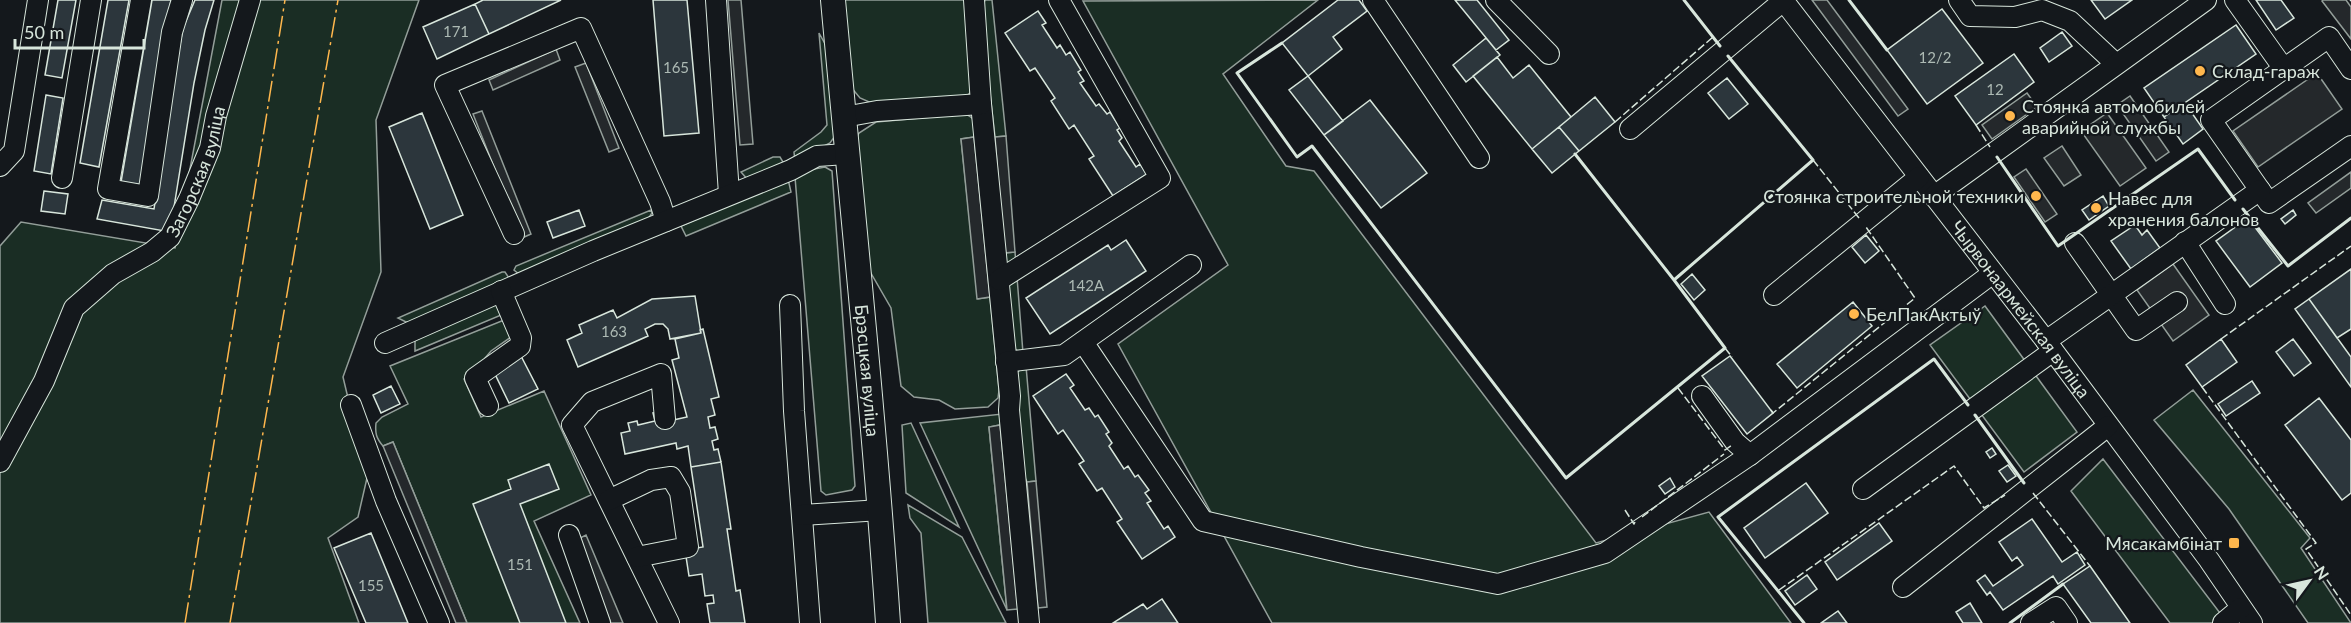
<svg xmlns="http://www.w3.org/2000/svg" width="2351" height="623" viewBox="0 0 2351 623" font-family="Lato,sans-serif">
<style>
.green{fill:#1a2d24;stroke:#939e99;stroke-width:1.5}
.parking{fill:#24282b;stroke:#939e99;stroke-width:1.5}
.building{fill:#2c363c;stroke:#d8e6dc;stroke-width:1.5}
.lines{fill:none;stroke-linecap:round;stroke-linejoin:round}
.minor-casing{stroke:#d8e6dc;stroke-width:22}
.major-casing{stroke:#d8e6dc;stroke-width:26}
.minor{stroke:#14181c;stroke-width:20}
.major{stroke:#14181c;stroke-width:24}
.fence{stroke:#d8e6dc;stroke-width:1.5;stroke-dasharray:8 3;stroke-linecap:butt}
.wall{stroke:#d8e6dc;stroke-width:3}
.power{stroke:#ffb74d;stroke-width:1.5;stroke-dasharray:21 4.5 3 4.5;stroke-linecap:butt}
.poi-dot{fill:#ffb74d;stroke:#14181c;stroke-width:2}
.labels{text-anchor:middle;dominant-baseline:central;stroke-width:4.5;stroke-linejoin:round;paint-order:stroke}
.number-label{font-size:15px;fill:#adbab4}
.poi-label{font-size:18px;fill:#d8e6dc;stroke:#14181c;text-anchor:start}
.street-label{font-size:18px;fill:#d8e6dc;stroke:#14181c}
</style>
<rect width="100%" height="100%" fill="#14181c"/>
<path class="green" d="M222,0H419L376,120L381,272L343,377L367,478L358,517L328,538L359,623H0V246L21,222L175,248Z
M844,0H965L972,85L970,93L961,100L876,105L860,98L850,86Z
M986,0H992L1006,136L995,137L980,5Z
M1318,0L1223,74L1286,166L1314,171L1596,543L1709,512L1791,623H1272L1118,344L1228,265L1083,1Z
M819,33L829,51L835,136L830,143L795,161L794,152L821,132L827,125Z
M966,114L972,118L977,126L974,137L961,139L978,299L990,297L999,390L998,398L988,407L955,409L939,400L914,397L901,386L891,308L868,268L855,141L859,133L876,122Z
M773,157H780L783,162L781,166L748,180L741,172Z
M825,167L832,171L855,486L852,490L826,495L821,491L795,177L809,170Z
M788,179L791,192L686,236L681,226Z
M651,210L652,213L648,219L520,275L514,270L516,266Z
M1015,252L1023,353L1016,350L1011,342L1004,253Z
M502,272H505L509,278L413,322H406L398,318Z
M494,305L500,306L506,313L415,351V340L435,329Z
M1985,306L2077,432L2024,472L1930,345Z
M509,318L514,335L491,351L485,358L484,364L464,379L481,417L544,391L591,495L534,521L580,623H467L393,442L383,446C376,438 375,433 376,423L382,417L408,404L390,366Z
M1026,366L1036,481L1027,482L1022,471L1013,375Z
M2193,390L2310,538L2301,548L2351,623H2308L2229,509L2154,420Z
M1002,414L1000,425L989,427L1007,610L920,423Z
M911,423L959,527L906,493L902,425Z
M2103,459L2223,617L2213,623H2170L2071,491Z
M908,505L962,537L1006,623H928L921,533L910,518Z"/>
<path class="parking" d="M728,0H741L753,144L740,145Z
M1812,0H1827L1908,109L1898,116Z
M2323,0H2346L2351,7V39L2322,1Z
M556,49L560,60L493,90L489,80Z
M586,63L619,148L609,152L575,67Z
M2317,73L2342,109L2258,167L2233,131Z
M2027,93L2037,107L1992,139L1982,125Z
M2130,96L2169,152L2156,161L2117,105Z
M482,111L531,234L522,238L473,114Z
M2107,113L2146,168L2120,186L2081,131Z
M1006,136L1015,252L1004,253L995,137Z
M974,137L990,297L977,299L961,139Z
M2062,146L2081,175L2064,186L2044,158Z
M2026,169L2057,214L2045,222L2014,177Z
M2351,172V188L2316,213L2308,203Z
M2173,264L2209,315L2173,341L2137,290Z
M1000,425L1018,609L1007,610L989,427Z
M393,442L467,623H456L383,446Z
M1036,481L1047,607L1038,608L1027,482Z
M586,535L623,623H611L576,540Z"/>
<path class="building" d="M58,0H76L62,78L45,75Z
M108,0H129L99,167L80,163Z
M152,0H171L140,186L121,182Z
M195,0H214L205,30L194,83L170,232L97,219L102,200L154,209L173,83L183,28Z
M483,0H561L489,34L475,4Z
M653,0H687L699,133L664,136Z
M1338,0H1359L1367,11L1333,37L1342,49L1308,76L1282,43Z
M1455,0H1477L1509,40L1496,50Z
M2091,0H2132L2105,19Z
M2256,0H2281L2294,18L2276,30Z
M475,4L489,34L437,59L423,27Z
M1942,9L1983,63L1927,104L1887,50Z
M1038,11L1046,23L1042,25L1057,48L1060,45L1066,55L1070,52L1081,70L1078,72L1084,81L1080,83L1096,106L1099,104L1107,114L1110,112L1120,128L1117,130L1122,138L1119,141L1136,167L1140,164L1147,174L1113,196L1089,159L1094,156L1074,125L1069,129L1051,101L1055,98L1035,68L1030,71L1005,33Z
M2236,25L2256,54L2164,117L2144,88Z
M2062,32L2072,46L2049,62L2040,48Z
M1486,38L1500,55L1466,82L1453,65Z
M2014,54L2034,82L1976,125L1955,96Z
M1497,57L1513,78L1529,65L1571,117L1532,149L1473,76Z
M1308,76L1343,121L1324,135L1289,90Z
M1727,78L1748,104L1729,119L1708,93Z
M46,95L63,98L51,174L34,171Z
M1595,97L1615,122L1579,151L1559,127Z
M1370,100L1427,173L1381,208L1324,135Z
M2185,103L2203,129L2183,144L2164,117Z
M422,113L463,215L430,229L389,127Z
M1559,127L1579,151L1552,173L1532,149Z
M44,191L68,194L65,214L41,211Z
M2103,196L2109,206L2089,220L2082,210Z
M579,210L585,226L553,238L547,222Z
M2293,210L2296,215L2285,224L2281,219Z
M2248,218L2282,263L2250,287L2216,241Z
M2135,225L2142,235L2147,230L2160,248L2131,269L2111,241Z
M1866,235L1879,251L1865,263L1852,247Z
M1126,240L1146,271L1050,334L1026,298L1108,245L1111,250Z
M2351,269V329L2337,338L2309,299Z
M1692,274L1705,290L1694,300L1681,284Z
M695,296L701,333L670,339L668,329L663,324H655L645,329L648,336L578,367L567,340L582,333L579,325L613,310L617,318L652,299Z
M2309,299L2351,357V387L2295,309Z
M1853,302L1872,326L1797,388L1777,364Z
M703,329L719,397L711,399L715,415L708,417L710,428L715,427L718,439L712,441L714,450L718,449L721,462L691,467L688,446L677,449L676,443L625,454L621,433L630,431L628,423L637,421L638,425L655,421L653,413L661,412L664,422L687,417L672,360L679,358L675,339L701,333L700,330Z
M2221,339L2237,362L2202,387L2186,365Z
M2293,339L2311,363L2294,376L2276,352Z
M521,356L538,389L509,403L493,370Z
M1730,356L1773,413L1747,434L1702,376Z
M1066,374L1074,385L1070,388L1085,410L1089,408L1095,417L1098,415L1109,432L1106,434L1112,443L1109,446L1124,469L1128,466L1135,477L1138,475L1149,490L1145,493L1151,501L1147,503L1164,529L1168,526L1175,537L1142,559L1117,522L1122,519L1102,488L1097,491L1079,464L1084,461L1063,430L1058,434L1033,396Z
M2252,381L2260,393L2226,416L2218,404Z
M391,386L400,404L381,413L373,395Z
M2319,398L2351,440V493L2342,500L2285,425Z
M1992,448L1996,454L1990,458L1986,452Z
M721,462L731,529H727L736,591L740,590L745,623H710L707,604L714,603L713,595L705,596L702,574L689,576L685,550L703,547L691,467Z
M549,464L559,489L520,504L566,623H520L473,504L511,489L508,480Z
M2008,465L2016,476L2007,482L1999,471Z
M1670,478L1675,487L1665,494L1659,486Z
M1806,483L1828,513L1765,558L1744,528Z
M2032,519L2062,562L2077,552L2085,565L2058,584L2053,576L2003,610L1990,592L1987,595L1977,581L1985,575L1993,586L2023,565L2017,557L2012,561L1999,542Z
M1879,523L1892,541L1837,580L1825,562Z
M371,533L408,623H366L334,548Z
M2090,566L2130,623H2091L2063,584Z
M1807,575L1817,589L1795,605L1785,591Z
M1162,599L1178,623H1113L1143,604L1147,609Z
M1970,603L1982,623H1963L1956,612Z
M1838,611L1847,623H1821Z"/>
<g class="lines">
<g class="minor-casing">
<g id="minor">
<path d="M141,0L108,189L148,196L172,32L182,0"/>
<path d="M716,0L729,194"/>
<path d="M1373,0L1479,158"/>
<path d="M1496,0L1549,54"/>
<path id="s1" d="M1783,0L2046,341L2209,560L2252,623"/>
<path d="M1959,0L1970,16L2015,17L2042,10L2070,21L2116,64"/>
<path d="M2235,0L2284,69"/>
<path d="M2351,69L2329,37L2211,120L2269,203L2351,146"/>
<path d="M981,104L1010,396L1009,410L1029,623"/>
<path d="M844,117L877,111L981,104L974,0"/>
<path d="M1630,129L1783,1"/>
<path d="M0,166L14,151L38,0"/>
<path d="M62,178L91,0"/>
<path d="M1934,196L2206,0"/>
<path d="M514,234L445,85L581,28L660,202L666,221"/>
<path d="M2185,242L2225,304"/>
<path d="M2075,243L2136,330L2177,302"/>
<path d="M999,280L1160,178L1059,0"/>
<path d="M1774,295L1919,177"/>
<path d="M790,305L794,411L810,623"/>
<path d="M2046,341L2260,190"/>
<path d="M1083,342L1203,521L1361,557L1498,584L1605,553L1750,455L1993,273"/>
<path d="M385,343L593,251L791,170L817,156L846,154"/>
<path d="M1006,362L1064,355L1191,265"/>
<path d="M1702,396L1735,442L1750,455"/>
<path d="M351,405L386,501L439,623"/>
<path d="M488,406L475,378L520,346L521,338L501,291"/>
<path d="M665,419L661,374L592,402L572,425L669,623"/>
<path id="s2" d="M0,462L44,381L74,308L113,274L152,252L170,237L189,199L210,148L216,116L250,0"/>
<path d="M1863,489L2053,351"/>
<path d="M609,500L651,480L671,477L680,492L688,547L637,557"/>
<path d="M802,515L881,510"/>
<path d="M569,535L600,623"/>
<path d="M1903,587L2108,426"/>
<path d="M2031,623L2056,607L2067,623"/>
<path d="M2223,623L2241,608"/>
</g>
</g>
<g class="major-casing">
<g id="major">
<path id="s3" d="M833,0C852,208 874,415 888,623"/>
</g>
</g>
<use href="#minor" class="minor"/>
<use href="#major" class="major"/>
<path class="fence" d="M2350,0L2351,1
M1615,122L1713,37
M1976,125L1990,147
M1813,160L1859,218
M2221,339L2351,246
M1725,348L1732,357
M2202,387L2316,543L2306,549L2351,615
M1678,388L1725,450L1732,445
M1771,410L1773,413L1915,298L1866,227
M2033,493L2090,566
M1625,510L1634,524L1635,522
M1642,517L1724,454
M1779,590L1954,466L1984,508L2005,495"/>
<path class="wall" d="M1684,0L1720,46
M1849,0L1887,50
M1282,43L1237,73L1297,157L1312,146L1566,478L1725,348L1674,280L1813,160L1728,56
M1575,154L1674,280
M1997,157L2058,246L2198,149L2235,200
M2243,209L2288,266L2351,218
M1975,415L2024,483
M1804,623L1718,517L1934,359L1968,405
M2010,623L2063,584"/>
<path class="power" d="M185,623L285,0
M230,623L338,0"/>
</g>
<g class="poi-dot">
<circle cx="2200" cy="71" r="6"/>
<circle cx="2010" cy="116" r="6"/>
<circle cx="2036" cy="196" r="6"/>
<circle cx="2096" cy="208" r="6"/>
<circle cx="1854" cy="314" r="6"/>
<rect x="2228" y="537" width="12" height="12" rx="3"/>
</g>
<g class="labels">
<g class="number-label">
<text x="456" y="31">171</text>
<text x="1935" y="57">12/2</text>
<text x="676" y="67">165</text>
<text x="1995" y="89">12</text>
<text x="1086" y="285">142А</text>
<text x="614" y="331">163</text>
<text x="520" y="564">151</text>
<text x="371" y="585">155</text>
</g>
<g class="poi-label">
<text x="2212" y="71">Склад-гараж</text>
<text x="2022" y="106">Стоянка автомобилей<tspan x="2022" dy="21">аварийной службы</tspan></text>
<text x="2024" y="196" text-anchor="end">Стоянка строительной техники</text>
<text x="2108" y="198">Навес для<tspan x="2108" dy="21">хранения балонов</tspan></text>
<text x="1866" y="314">БелПакАктыў</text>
<text x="2222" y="543" text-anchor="end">Мясакамбінат</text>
</g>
<g class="street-label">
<text stroke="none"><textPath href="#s2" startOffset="362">Загорская вуліца</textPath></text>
<text stroke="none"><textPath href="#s1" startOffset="390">Чырвонаармейская вуліца</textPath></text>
<text stroke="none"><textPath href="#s3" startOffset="372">Брэсцкая вуліца</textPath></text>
</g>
</g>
<g transform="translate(2309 581) rotate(57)" stroke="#14181c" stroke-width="4.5" paint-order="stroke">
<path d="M0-4.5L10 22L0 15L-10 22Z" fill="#d8e6dc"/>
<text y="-9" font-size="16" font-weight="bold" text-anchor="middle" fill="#d8e6dc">N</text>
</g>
<path d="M15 39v9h129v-9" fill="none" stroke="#d8e6dc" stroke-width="3"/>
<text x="24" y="39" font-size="18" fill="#d8e6dc" stroke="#14181c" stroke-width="4.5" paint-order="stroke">50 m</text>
</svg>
